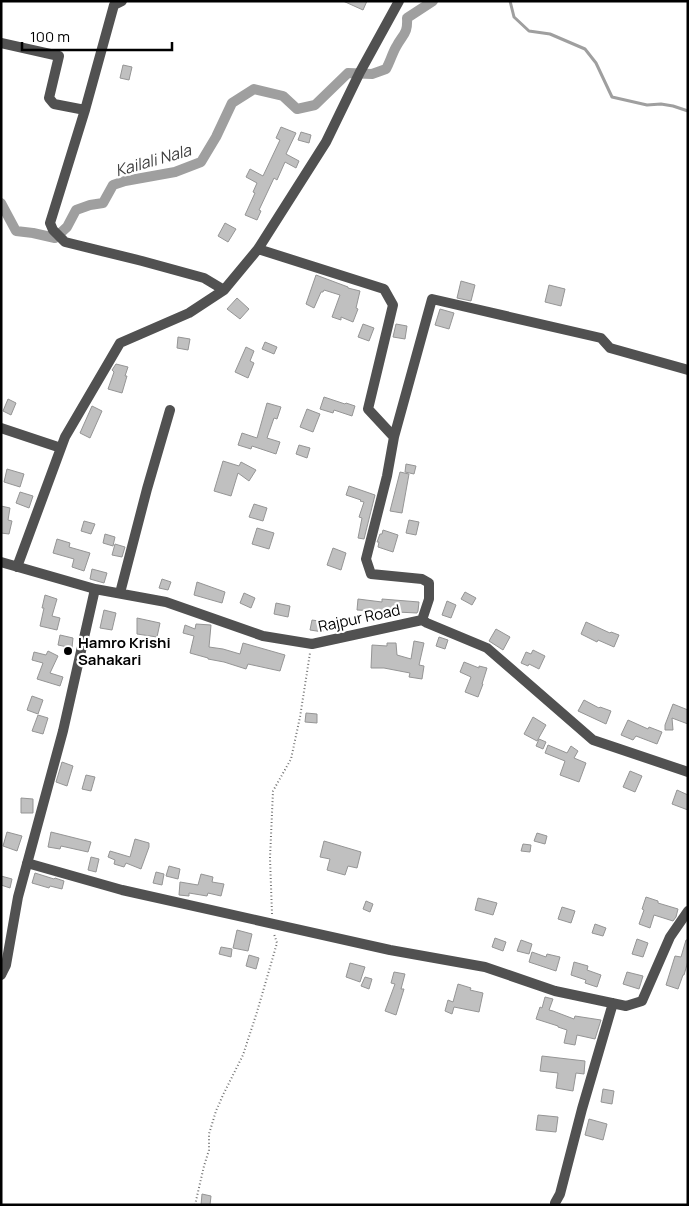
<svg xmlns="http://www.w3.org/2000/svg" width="689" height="1206" viewBox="0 0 689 1206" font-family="Manrope,sans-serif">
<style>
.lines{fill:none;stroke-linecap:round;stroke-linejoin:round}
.stream{stroke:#9f9f9f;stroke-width:3}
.canal{stroke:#9f9f9f;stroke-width:10}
.building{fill:#c0c0c0;stroke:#959595}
.path{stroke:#737373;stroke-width:2;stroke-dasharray:1 2.5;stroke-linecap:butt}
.minor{stroke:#515151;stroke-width:10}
.poi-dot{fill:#000;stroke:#fff;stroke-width:2}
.labels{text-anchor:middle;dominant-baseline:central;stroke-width:4.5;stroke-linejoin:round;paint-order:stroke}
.street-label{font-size:15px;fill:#000;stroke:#fff}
.poi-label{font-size:15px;font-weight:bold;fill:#000;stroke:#fff;text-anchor:start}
.water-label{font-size:16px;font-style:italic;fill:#404040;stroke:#fff}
</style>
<rect width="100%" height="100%" fill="#fff"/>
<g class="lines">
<path class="stream" d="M510,1L514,17L529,31L550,34L585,49L596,63L612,97L647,105L661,104L673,106L688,111"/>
<path class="canal" d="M1,203L16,231L33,233L55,238L67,227L76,210L90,205L103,203L113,185L125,181L175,172L201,162L216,137L232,103L254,89L283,96L297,109L315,105L348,73L372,74L386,69C390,62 392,54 396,47C403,34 408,34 407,18L433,1"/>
</g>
<path class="building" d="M343,1H367L363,10Z
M123,65L132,67L129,80L120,78Z
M281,127L296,133L286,154L299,161L296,168L285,162L277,180L274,178L259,210L261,211L257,220L245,215L255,193L253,192L257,183L246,177L250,169L263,176L280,140L276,138Z
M301,132L311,135L309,143L298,140Z
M225,223L236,229L228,242L218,236Z
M316,275L348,287V288L360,291L356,308L358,309L353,322L341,317V320L332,317L340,295L324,290L323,292H321L314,308L306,304Z
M461,281L475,285L471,301L457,298Z
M549,285L565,289L561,306L545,302Z
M237,298L249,309L240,319L227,309Z
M440,309L454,313L449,329L435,325Z
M363,324L374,328L369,341L358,337Z
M396,324L407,326L405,339L393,337Z
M178,337L190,339L188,350L177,348Z
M265,342L277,347L274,354L262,349Z
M246,347L254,351L250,361L254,363L248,378L235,372Z
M116,364L128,367L125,376H127L122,393L108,389L114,372L112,370Z
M324,397L345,404L346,403L355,406L352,416L334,410L333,413L320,409Z
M8,399L16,403L11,415L3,411Z
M267,403L281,407L277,419L274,418L267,438L280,442L276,454L252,446L251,449L238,445L242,433L257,438Z
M92,406L102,411L90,438L80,433Z
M307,409L320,414L313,432L300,427Z
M299,445L310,448L307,458L296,454Z
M223,461L239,466L241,462L256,470L249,481L238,473L231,496L214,491Z
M406,464L416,466L414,474L405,472Z
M7,469L24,474L20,487L4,482Z
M400,472L409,474L402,513L390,511Z
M349,486L375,495L364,539L358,538L362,518L359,517L364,502L360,501L361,500L346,495Z
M20,492L33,496L29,508L16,503Z
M254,504L267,508L263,521L249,517Z
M1,506L10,508L8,520L12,521L9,534L1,533Z
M409,520L419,522L416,535L406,533Z
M84,521L95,524L91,534L81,531Z
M257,528L274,533L269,549L252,544Z
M383,530L398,535L393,552L378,547L379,542H377L380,534H382Z
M105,534L115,537L113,546L103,543Z
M57,539L70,543L69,547L90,553L84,571L72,567L74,559L53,553Z
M115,544L125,547L122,557L112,555Z
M333,548L346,553L341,570L327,565Z
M92,569L107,573L104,583L90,579Z
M162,579L171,582L168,590L159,588Z
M197,582L225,592L222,603L194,595Z
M465,592L476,598L472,605L461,599Z
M244,593L255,598L251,608L240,603Z
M45,595L57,599L52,616L60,618L57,630L40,626L44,608H42Z
M358,599L382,602V599L419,602L418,611L417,613L357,610Z
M447,601L456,605L451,618L442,615Z
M276,603L290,606L288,617L274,614Z
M104,610L116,613L112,630L100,628Z
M137,618L160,623L157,637L137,634Z
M312,620L325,622L323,632L310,630Z
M586,622L610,633L611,632L619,635L614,647L598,640L597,642L581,634Z
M196,624L211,625L209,647L223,649L240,654L243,643L285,655L280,671L248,664L246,669L224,662L208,659V658L190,653L194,636L183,633L185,625L195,629Z
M496,629L510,637L503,650L489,641Z
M60,635L73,638L72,648L58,645Z
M439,637L448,640L445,649L436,646Z
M414,641L424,643L419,665L424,666L422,679L409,677L410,673L384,668H371L372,645L387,646V643H396L397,655L411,659Z
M533,650L545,656L539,669L529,664L528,666L521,663L526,652L531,654Z
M48,651L58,656L50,673L63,677L60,686L37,679L43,663L32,660L34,652L46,655Z
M464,662L479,668V666L487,668L482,684H483L478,697L465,692L471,677L460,672Z
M32,696L43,700L38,714L27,710Z
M584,700L599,708L600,707L611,711L606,724L578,711Z
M673,704L688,710V724L672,718L673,730H665V725Z
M306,713L317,714V723L305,722Z
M38,715L48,718L43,734L32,731Z
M533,717L546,725L537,741L524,734Z
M628,720L648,729L649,727L662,732L657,744L636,736L633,740L621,735Z
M539,739L546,742L543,749L536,746Z
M548,745L567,753L571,746L578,751L574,758L586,763L579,782L560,775L565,761L545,753Z
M62,762L73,766L67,786L56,782Z
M630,771L642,776L635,792L623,787Z
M86,775L95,777L91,791L82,789Z
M677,790L688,795V810L672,804Z
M21,798L33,799V813H21Z
M7,832L22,836L17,851L3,846Z
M51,832L91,842L88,852L61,846L60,849L48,847Z
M537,833L547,836L545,844L534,841Z
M135,839L149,843V847L141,869L126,863L124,867L114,864L115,860L108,857L110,851L130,857Z
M324,841L361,852L357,868L348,866L345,875L327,870L330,859L320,857Z
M523,844L531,845L530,852L521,851Z
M91,857L99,859L96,872L88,870Z
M169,866L180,869L178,879L166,876Z
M156,872L164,874L162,885L153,883Z
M35,873L54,879L55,878L64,881L62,889L50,886L49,888L32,883Z
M201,874L213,877L212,882L224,884L221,896L208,893L207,896L189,893V896L179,895L180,882L198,885Z
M1,876L12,879L10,888L1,885Z
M646,897L658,901V903L678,909L676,917L673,921L654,915L650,928L639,924L644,910L642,909Z
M478,898L497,903L493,915L475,910Z
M366,901L373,904L370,912L363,909Z
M562,907L575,911L571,923L558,919Z
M595,924L606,928L603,936L592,933Z
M237,930L252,934L248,951L233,948Z
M495,938L506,942L503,951L492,947Z
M637,939L648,943L643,957L632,954Z
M521,940L532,944L529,954L517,951Z
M686,940H688V961L684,975H683L678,989L666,985L675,956L681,957Z
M221,947L232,949L231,957L219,954Z
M532,952L546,957L547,954L560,957L556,971L529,962Z
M249,955L259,958L256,969L246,966Z
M574,962L588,966L587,970L601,975L597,987L585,983L586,980L571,975Z
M350,963L365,967L360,982L346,977Z
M394,972L405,974L401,989H404L396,1015L385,1011L395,984L391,983Z
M627,972L643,976L639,989L623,984Z
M365,977L372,979L369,989L361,986Z
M458,984L471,988L470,990L483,993L479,1012L454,1007L452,1014L445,1011L448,1000L453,1002Z
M545,997L553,999L549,1010L553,1011L574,1019L575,1016L601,1020L595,1039L577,1035L575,1045L564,1043L567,1030L558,1027V1026L536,1019L540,1007L542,1008Z
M542,1056L585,1061L584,1074L576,1073L573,1091L556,1088L558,1073L540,1071Z
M603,1089L614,1091L612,1104L601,1102Z
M538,1115L558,1117L556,1132L536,1130Z
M589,1119L607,1124L603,1140L585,1135Z
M202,1194L211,1196L210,1205H201Z"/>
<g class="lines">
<path class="path" d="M272,914L270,858L273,791L291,759L300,717L310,653
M195,1205L204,1166L209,1150V1134L216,1111L223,1095L243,1055L257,1012L277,943L274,934"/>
<path class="minor" d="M1,43L59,56L49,98L54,104L85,110L50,223L53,230L65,242L142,261L204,278L224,290
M85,110L114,5L122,1
M258,249L384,289L393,305L368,409L394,437L387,476L366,559L371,574L422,579L429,583V599L422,620
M1,428L61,448
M394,437L432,299L601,338L610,348L688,370
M1,562L95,589L166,602L263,636L312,644L422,620L427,623L487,648L593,740L688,772
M17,567L65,437L120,343L189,313L224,290L258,249L326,142L360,72L399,1
M120,593L147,489L170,410
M27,863L122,890L390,950L485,967L555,991L626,1006L642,1001L670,937L688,911
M1,975L6,965L18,897L63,731L95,589
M555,1203L560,1194L582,1109L613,1003"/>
</g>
<circle class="poi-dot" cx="68" cy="651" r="5"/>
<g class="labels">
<g class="street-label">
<text transform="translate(359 618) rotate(-12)">Rajpur Road</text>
</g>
<g class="poi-label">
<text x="78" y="642">Hamro Krishi<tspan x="78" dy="17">Sahakari</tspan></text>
</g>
<g class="water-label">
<text transform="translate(153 160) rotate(-16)">Kailali Nala</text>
</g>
</g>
<rect width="689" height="1206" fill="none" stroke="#000000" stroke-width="5"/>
<path d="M22 42v8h150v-8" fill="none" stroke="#000000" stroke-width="2.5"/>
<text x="30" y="42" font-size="15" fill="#000000" stroke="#ffffff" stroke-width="4" paint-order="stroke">100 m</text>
</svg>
